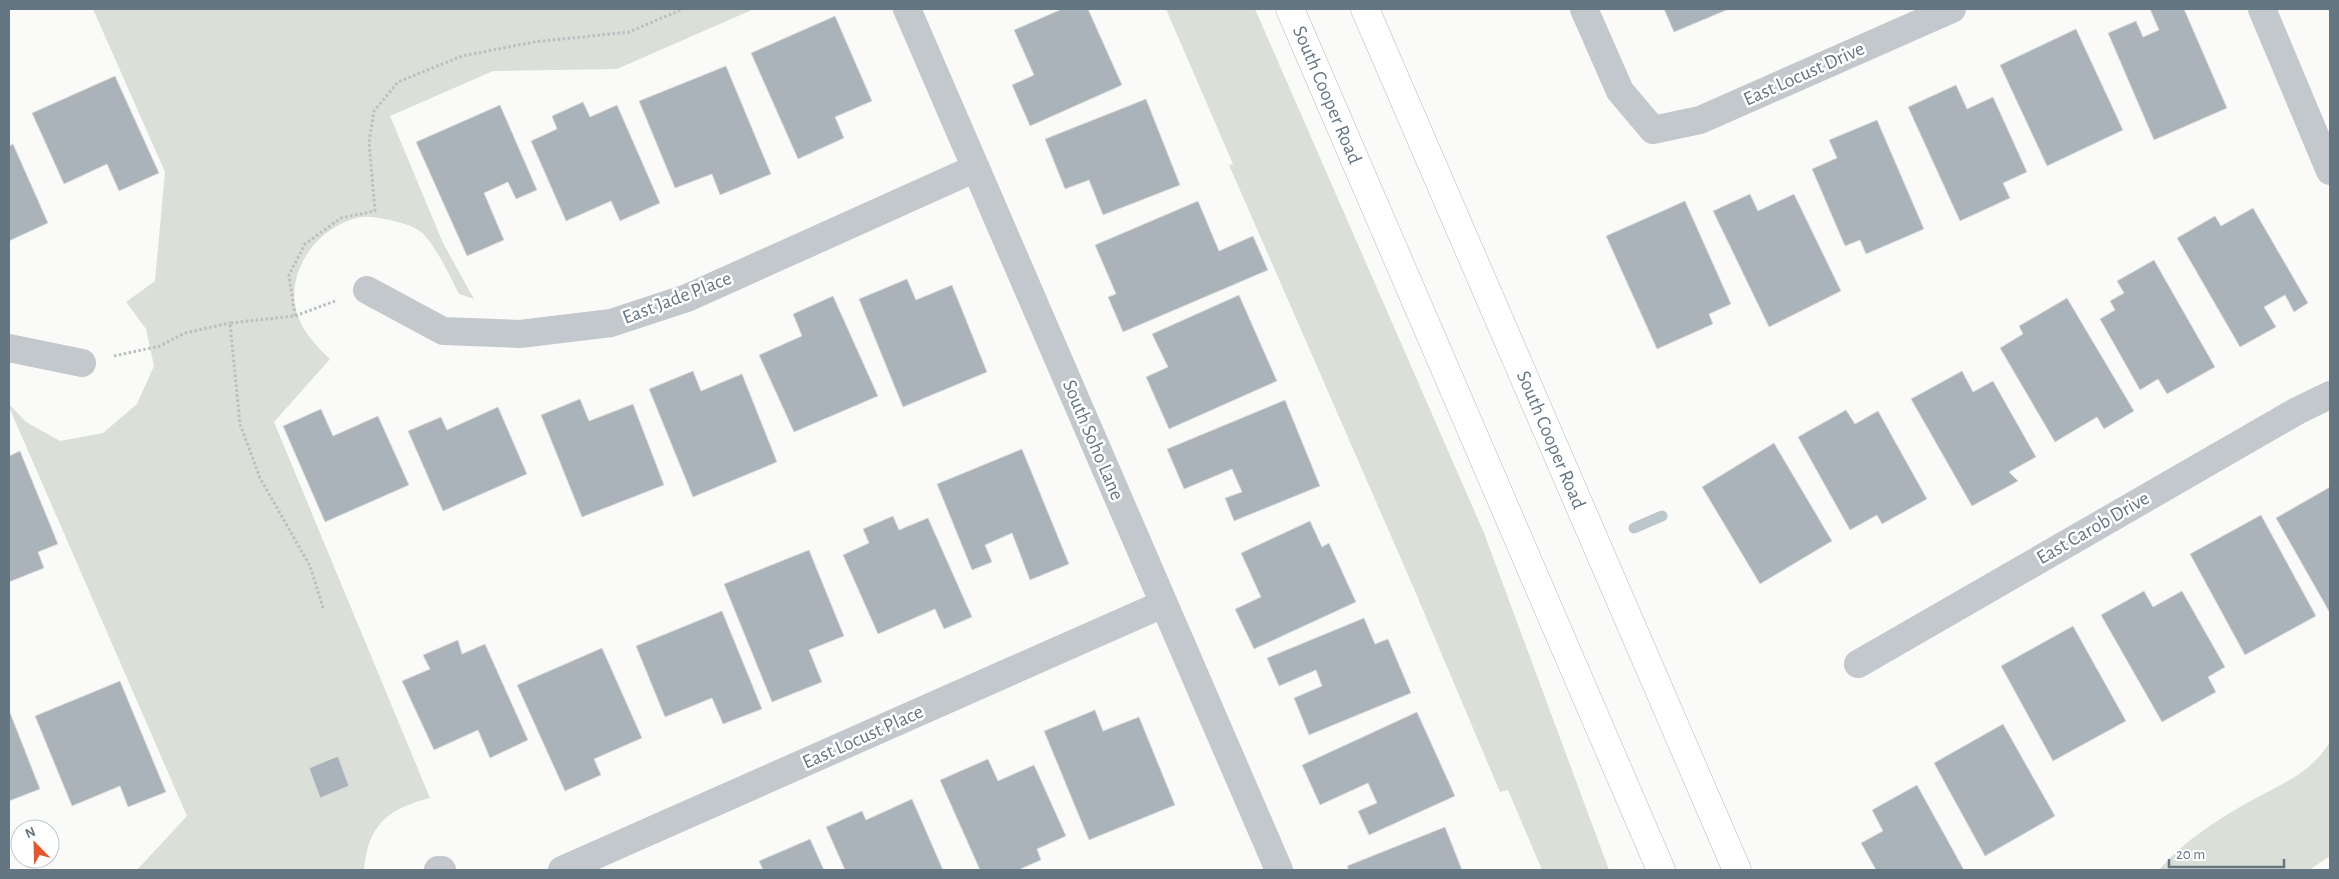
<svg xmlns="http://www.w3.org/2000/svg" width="2339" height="879" viewBox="0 0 2339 879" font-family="'Alegreya Sans',sans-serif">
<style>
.green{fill:#dadfd7}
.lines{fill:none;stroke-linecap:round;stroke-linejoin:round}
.stream{stroke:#bbc7cb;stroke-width:11}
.building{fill:#aab3b9;stroke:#dcdcda}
.major-casing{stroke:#b5babe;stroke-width:29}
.path{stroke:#bbbfc2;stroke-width:3;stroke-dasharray:2.5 2.5;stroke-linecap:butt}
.minor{stroke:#c3c8cc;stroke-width:28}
.major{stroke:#fff;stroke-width:28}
.labels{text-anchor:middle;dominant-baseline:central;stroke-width:5;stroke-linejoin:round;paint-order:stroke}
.street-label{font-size:20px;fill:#657683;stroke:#fff}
</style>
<rect width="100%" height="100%" fill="#fafaf8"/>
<path class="green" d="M93,9H754L617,69L493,71L390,116L443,243L474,299L459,294C451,278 435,244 421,232C412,225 396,221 385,219C378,218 369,216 362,217C320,224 284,270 297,313C303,332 316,346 330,359L274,422L430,798C388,809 368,824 364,870H137L187,816L9,407V404L26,422L60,441L103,433L137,404L154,366L146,329L126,302L155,281L165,172Z
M1166,9H1255L1484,533L1609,870H1542L1508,790L1500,792L1412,584L1229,165L1233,164Z
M2330,742V856L2309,870H2159C2186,839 2221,817 2258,797C2289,780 2310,773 2330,742Z"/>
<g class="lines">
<path class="stream" d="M1634,528L1662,516"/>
</g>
<path class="building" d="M1062,9H1088L1122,85L1030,126L1012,85L1034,75L1014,30Z
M1664,9H1729L1674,32Z
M2150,9H2184L2227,108L2154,140L2108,33L2136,21L2143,37L2159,30Z
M835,16L872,101L835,117L844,138L798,159L751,53Z
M2076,29L2123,130L2047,166L2000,65Z
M726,66L771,174L720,195L712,174L675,188L639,101Z
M115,76L159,173L119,191L107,164L64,184L32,113Z
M1956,85L1967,109L1993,97L2027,172L2003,183L2010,198L1960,221L1908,107Z
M1146,99L1180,185L1103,215L1089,180L1065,189L1045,139Z
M583,102L590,117L617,105L660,203L620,221L611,201L566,221L531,141L557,129L552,116Z
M500,105L537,190L516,199L508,182L484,193L504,240L467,256L416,142Z
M1877,120L1924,229L1866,254L1860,240L1845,246L1812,169L1837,158L1829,140Z
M13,144L48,223L9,241V146Z
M1750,194L1758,211L1794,194L1841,291L1769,327L1713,211Z
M1198,201L1219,251L1253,236L1268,270L1123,332L1108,297L1116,294L1095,245Z
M1685,201L1731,304L1709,314L1713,324L1657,349L1606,236Z
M2253,208L2308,303L2294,312L2285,295L2264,307L2276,327L2240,347L2177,238L2215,216L2221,226Z
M2154,260L2215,367L2167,394L2158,379L2140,390L2100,319L2115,310L2110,301L2124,293L2117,281Z
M907,279L916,300L952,285L987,372L903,407L859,299Z
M1239,295L1277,381L1169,429L1146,377L1168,367L1152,334Z
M833,296L878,396L794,432L759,355L802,336L793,314Z
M2067,298L2134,411L2104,429L2097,417L2055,442L2000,348L2023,334L2019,326Z
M693,371L701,391L742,374L777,462L693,497L649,389Z
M1962,371L1973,392L1993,381L2036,457L2009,472L2018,481L1972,506L1911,399Z
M580,399L589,421L633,404L664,485L582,517L541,415Z
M1285,400L1320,486L1234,521L1225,498L1242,492L1232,469L1184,489L1167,449Z
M498,407L527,474L443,511L408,431L441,417L447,430Z
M321,409L333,436L378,416L409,485L325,522L283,426Z
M1846,410L1855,424L1878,411L1927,499L1882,524L1877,515L1850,530L1798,437Z
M1774,443L1832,541L1760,584L1702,487Z
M1022,449L1069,564L1030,580L1012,533L985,545L992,562L972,570L937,484Z
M20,451L58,544L38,552L44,568L9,582V456Z
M2330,487V613L2276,518Z
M2261,515L2316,616L2245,655L2190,554Z
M893,516L899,530L928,518L972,617L944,629L935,609L878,634L843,555L869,543L863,529Z
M1310,521L1322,547L1329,543L1356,602L1254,649L1235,609L1261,597L1241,553Z
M809,550L844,636L809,650L822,682L772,702L724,584Z
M2144,591L2153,607L2182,591L2225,667L2208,677L2216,692L2162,722L2101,615Z
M722,611L762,709L723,724L712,698L665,717L636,646Z
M1364,618L1375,644L1388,639L1411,693L1309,735L1294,698L1322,686L1316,670L1279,686L1267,658Z
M2073,626L2126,721L2053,761L2001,666Z
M458,640L462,654L485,644L528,740L490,758L478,730L434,750L402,681L430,669L423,655Z
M602,648L642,738L594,759L601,775L565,791L517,685Z
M120,681L166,792L128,807L120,786L72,806L35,716Z
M9,710L40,789L9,801Z
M1095,710L1103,731L1139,717L1175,805L1089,840L1044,731Z
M1417,712L1455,796L1369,835L1358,811L1377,803L1368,783L1320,805L1302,765Z
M2003,724L2055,816L1985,856L1934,763Z
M338,756L349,786L320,798L309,768Z
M988,759L998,781L1034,765L1066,836L1037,849L1041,860L1018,870H980L940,780Z
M1917,785L1964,870H1876L1861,843L1883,831L1872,810Z
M912,799L943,870H845L826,827L862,811L866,820Z
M1445,827L1462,870H1349L1347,866Z
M810,839L824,870H763L759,861Z"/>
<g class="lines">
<g class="major-casing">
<path id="major" d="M1290,9L1661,870
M1365,9L1737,870"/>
</g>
<path class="path" d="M295,316L289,275L305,244L341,218L375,211L369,142L374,111L398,82L462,56L534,42L629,32L683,9
M114,356L160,346L185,333L230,323
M323,608L310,566L260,478L240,424L230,323L295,316L335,301"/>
<path class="minor" d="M907,9L1279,870
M1584,9L1620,91L1653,130L1700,120L1952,9
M2262,9L2330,171
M367,290L443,331L520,334L611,323L687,298L976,168
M9,348L82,363
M1858,664L2297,411L2330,395
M438,870H442
M562,870L1163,604"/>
<use href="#major" class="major"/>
</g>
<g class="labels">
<g class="street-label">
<text transform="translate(1804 74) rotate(-24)">East Locust Drive</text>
<text transform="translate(1327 95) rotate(67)">South Cooper Road</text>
<text transform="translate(677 298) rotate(-21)">East Jade Place</text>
<text transform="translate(1093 440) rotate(67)">South Soho Lane</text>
<text transform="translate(1551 440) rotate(67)">South Cooper Road</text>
<text transform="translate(2093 528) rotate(-30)">East Carob Drive</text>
<text transform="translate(863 737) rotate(-24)">East Locust Place</text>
</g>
</g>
<rect width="2339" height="879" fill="none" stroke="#657683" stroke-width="20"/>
<g transform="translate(35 844) rotate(337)"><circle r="24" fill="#ffffff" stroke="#c1c8cd"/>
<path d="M0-4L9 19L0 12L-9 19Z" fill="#e4572e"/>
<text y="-8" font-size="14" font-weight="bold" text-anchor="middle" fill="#657683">N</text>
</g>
<path d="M2169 859v8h115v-8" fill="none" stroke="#657683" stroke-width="2.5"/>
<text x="2176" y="859" font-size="15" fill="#657683" stroke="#ffffff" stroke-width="4" paint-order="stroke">20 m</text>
</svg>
